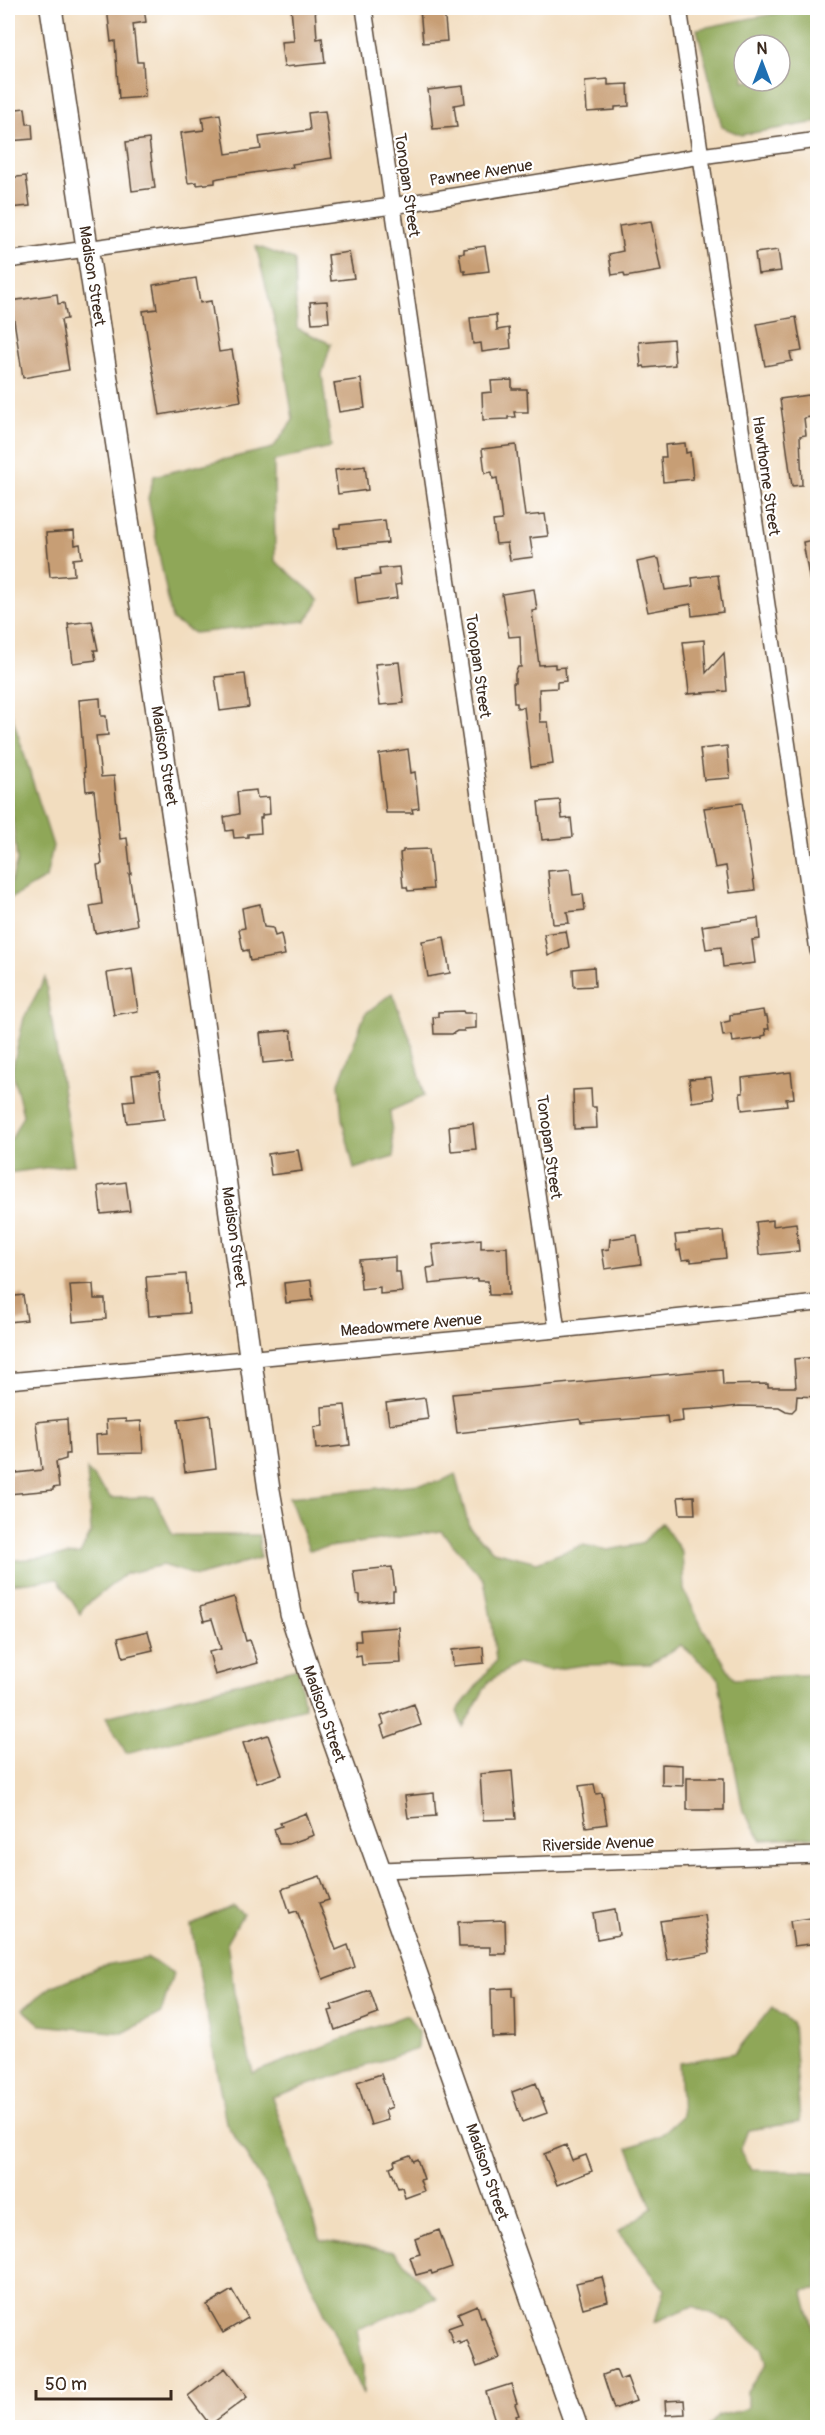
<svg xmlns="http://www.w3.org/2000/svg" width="825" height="2435" viewBox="0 0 825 2435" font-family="Pangolin,sans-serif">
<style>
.forest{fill:#8fa759;stroke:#65683c;stroke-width:1.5;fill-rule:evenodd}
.building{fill:#c79e75}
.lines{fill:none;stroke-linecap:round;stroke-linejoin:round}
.street-casing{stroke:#564536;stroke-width:18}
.secondary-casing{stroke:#564536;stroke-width:24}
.street{stroke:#fff;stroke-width:15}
.secondary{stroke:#fff;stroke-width:21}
.labels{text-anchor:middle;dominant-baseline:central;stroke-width:4.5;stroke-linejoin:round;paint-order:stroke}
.street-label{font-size:16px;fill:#3b2a1e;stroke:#fff}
</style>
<rect width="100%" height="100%" fill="#fff"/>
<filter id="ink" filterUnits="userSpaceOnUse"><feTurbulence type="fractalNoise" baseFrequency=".0167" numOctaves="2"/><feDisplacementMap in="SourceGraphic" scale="12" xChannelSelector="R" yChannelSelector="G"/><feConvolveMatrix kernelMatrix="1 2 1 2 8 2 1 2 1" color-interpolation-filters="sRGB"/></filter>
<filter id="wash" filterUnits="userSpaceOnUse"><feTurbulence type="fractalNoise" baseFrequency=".008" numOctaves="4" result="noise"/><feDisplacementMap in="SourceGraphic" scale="24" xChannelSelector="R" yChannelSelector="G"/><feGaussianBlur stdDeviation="1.35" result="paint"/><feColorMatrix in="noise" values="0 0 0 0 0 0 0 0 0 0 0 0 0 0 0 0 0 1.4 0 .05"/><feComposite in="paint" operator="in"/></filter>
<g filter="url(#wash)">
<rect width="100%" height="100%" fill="#f2ddbf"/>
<path class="forest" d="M803,8H817V122L741,135L722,127L697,29ZM744,45H780V81H744Z
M256,246L294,260L297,328L331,344L322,374L331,447L274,461L275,561L320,599L306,621L194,633L172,620L148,498L154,476L273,448L293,420L283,356Z
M8,703L53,846L46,878L8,900V892L17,861L10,794Z
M45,978L74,1164L8,1173V1140L12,1138L23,1115L12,1070L24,1018Z
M392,993L413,1046L424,1096L390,1111L394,1157L354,1169L342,1119L339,1083L365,1014Z
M87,1470L111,1498L154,1497L173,1535H259L260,1558L197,1576L163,1565L125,1574L83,1608L80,1614L58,1579L8,1584V1561L80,1554L91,1532Z
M455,1474L469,1527L493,1551L537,1562L583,1545L608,1550L641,1544L662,1523L682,1552L684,1590L702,1627L734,1679L817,1674V1837L762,1840L743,1811L718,1677L681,1645L650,1664L584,1665L549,1670L518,1663L489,1681L463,1727L457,1711L496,1661L492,1623L484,1580L441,1531L309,1550L289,1497L440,1482Z
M298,1668L305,1708L126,1753L106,1717Z
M233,1906L243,1914L227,1942L234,1993L253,2073L407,2015L418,2032L417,2049L272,2097L321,2240L394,2252L437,2298L357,2329L363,2366V2395L265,2185L226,2123L191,1926Z
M148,1958L173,1973L161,2013L123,2033L41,2025L23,2009L51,1987L100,1967Z
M772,2007L793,2024L800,2122L748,2130L740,2150L751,2170L817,2172V2289L803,2290L817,2342V2427H708L718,2416L747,2409V2391L767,2363L762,2348L729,2322L693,2306L655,2322L664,2289L618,2232L652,2208L628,2148L661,2135L682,2116L679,2063L735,2053Z"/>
<g id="blocks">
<path class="building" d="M107,8H144L146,22L133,24L137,62H143L145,97L119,99L115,41L111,42Z
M291,8H315L317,39L322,38L325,63L284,67L281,42L294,41Z
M420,8H444L447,41L423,43Z
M608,79V85L628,84L629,106L615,107V110L587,112L585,81Z
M463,86L465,103L454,105L457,127L433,129L428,90Z
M25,108L27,124H32L33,139L8,141V110Z
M325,111L332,158L292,164L293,167L219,178L215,179V183L197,185V182L188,183L181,133L204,130L202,117L220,114L226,154L261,149L259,137L310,130L308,113Z
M149,139L155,188L132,191L126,142Z
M26,176L30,206L8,208V178Z
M651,221L661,271L625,277L624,273L612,275L609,254L623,251L619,226Z
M485,246L489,271L465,274V271H462L459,253H464V249Z
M778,250L781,271L758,274L755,253Z
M349,252L354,278L331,281L328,255Z
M196,278L200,303L211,301L219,352L232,350L241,401L160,415L143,311L157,309L153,285Z
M57,294L58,304L64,303L67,319L61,320L69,370L23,378L11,301Z
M327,301L329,322L312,323L310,302Z
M496,315L497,330L509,328L511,348L482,352L481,343L473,344L470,318Z
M796,317L802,351L790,353L792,361L765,366L757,324Z
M673,339L675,365L645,368L644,366L641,367L639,342Z
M361,379L365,408L339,412L334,383Z
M512,380V389H527L528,412H514L515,417H508V419L483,420L482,393L492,392L491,381Z
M808,395L811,417L804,418L806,435L800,436L802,485L792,486L780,399Z
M685,443L686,453L690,452L693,479L663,482L661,457H666L665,445Z
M516,445L525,516L545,514L548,536L530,538L533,557L510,560L507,543L496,544L493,521L502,520L497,478L493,479L492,472L485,473L482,449Z
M365,466L368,490L338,494L335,470Z
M385,520L388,543L337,548L334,528H340V525Z
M74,531L75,545L80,544L82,558L73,559L74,575L50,577L46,533Z
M818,539V583H810L803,542Z
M656,558L659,559L665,590L693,586L692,578L718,575L723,612L692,616L691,604L648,612L637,562Z
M399,567L401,584L395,585L397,598L358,604L355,578L380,575L379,569Z
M534,589L537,610L532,611L539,665L555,664V668L565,667L566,681L557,682V688L539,689L540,722H548L553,764L531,767L524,707L517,708V703H514L513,683H515V674L518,667H521L520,636L509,637L502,594Z
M92,621L98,650H94L96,660L73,663L68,624Z
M704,640L706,673L724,653L727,691L687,694L689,692L683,642Z
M399,662L404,703L380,705L375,664Z
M245,674L249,707L220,711L215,677Z
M100,698L101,716H106L108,735L96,736L101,777L114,776L120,839L127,838L131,874H129L137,925L95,933L90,906L102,904L97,865L102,864L94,790L86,791L79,700Z
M727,746L730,778L704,780L700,749Z
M408,749L411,773L415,772L419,808L412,809L413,813H386L379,754Z
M256,790L257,798L269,797L270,814L262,815V818H260L261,833L248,834V837L234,838L233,830L226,831L224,817L239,814L237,792Z
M560,800L562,819L571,818L573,837L542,840L538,802Z
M742,803L755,890L730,893L726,866L715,868L704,808Z
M429,849L433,889L408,891L407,887H403L400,853L403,852V850Z
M570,869L573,895L583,894L585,910L567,912L569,923L553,924L548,871Z
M260,904L264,927L273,928L275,936L281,934L285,955L250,961L248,950L243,951L239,929L245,928L242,908Z
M758,918L760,939L752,940L755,963L723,967L721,947L706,949L702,926Z
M566,931L569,947L548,956L544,934Z
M444,937L450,973L428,977L422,941Z
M594,967L595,986L574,987L573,969Z
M132,969L138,1011L114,1015L107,973Z
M763,1010L764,1016H767L769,1029H765L766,1035L762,1036V1038L733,1042L732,1035L723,1036L721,1023L730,1021V1015Z
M463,1011L464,1013H476V1028L464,1029V1031H457L452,1034H434L433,1017H438V1012Z
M291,1030L294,1060L263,1063L260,1033Z
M159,1072L164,1119L127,1123L124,1101L135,1100L132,1075Z
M791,1072L794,1098L786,1099L787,1105L742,1110L740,1093H743L742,1078Z
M711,1077L714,1099L692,1102L689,1079Z
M591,1089L592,1107H596L597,1128L574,1129L573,1090Z
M473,1123L476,1149L451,1151L449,1126Z
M298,1150L302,1171L271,1175L268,1154Z
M126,1182L130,1211L101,1214L98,1186Z
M773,1220V1226L796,1223L799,1251L759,1255L756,1222Z
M723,1231L726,1258L691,1262V1259L682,1260L680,1250L677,1251L675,1235Z
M637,1235L641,1264L605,1269L602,1250L609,1249L610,1239Z
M481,1239V1248L507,1247L509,1295H489L488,1281H477V1279L429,1284L427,1268L435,1267L432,1245Z
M395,1257V1272H400L402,1292L380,1294V1287L361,1289L359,1260Z
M186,1274L189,1313L149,1316L146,1277Z
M311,1280L313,1300L286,1303L284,1283Z
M93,1284L94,1299H105L106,1319L73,1322L70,1285Z
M23,1295L27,1320L8,1322V1297Z
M818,1357V1397L797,1396L796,1408L792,1412L786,1411L779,1407L739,1406L714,1409V1408L682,1410L683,1421L668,1423L667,1416L581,1423L580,1419L457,1433L452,1394L722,1369L723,1385L768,1384V1387H796L794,1359Z
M425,1398L428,1419L389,1424L386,1403Z
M345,1405L350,1445L316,1449L314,1427L323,1426L322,1407Z
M210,1415L216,1468L185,1472L178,1420Z
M67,1419L69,1454H66V1459L56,1462L59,1487L53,1488V1490L8,1494V1474L42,1470L36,1422Z
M126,1419V1422L141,1421L143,1453L97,1454L96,1435L107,1434L106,1420Z
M694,1496L695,1514H680L678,1497Z
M392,1567L395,1591H393V1600L360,1603V1595L356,1594L353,1571Z
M234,1597L246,1641L250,1640L258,1663L215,1675L209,1652L221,1649L212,1619L204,1621L200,1607Z
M399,1627L401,1663L362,1665L361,1655L356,1656L355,1641H361L360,1630Z
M148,1631L153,1650L123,1657L118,1638Z
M483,1647L484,1663L453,1666L452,1650Z
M414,1704L421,1725L385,1738L381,1726L384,1724L381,1716Z
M268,1735L282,1775L257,1783L243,1743Z
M662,1764L683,1765V1786L662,1785Z
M512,1771L516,1819L483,1820L480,1774Z
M687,1778H724V1810H687Z
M594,1784L596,1794L602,1793L607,1824L586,1827L579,1786Z
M434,1793L436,1816L408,1818L405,1796Z
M306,1813L314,1835L289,1844H279L274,1829L282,1826L280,1823Z
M320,1876L329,1900L319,1903L336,1950L348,1945L355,1967L323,1979L297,1911L290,1913L282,1889Z
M615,1909L619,1935L597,1939L593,1913Z
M705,1915L710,1953L667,1960L660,1921Z
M818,1917V1943L794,1946L790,1921Z
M505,1920L506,1954H490V1947H459L458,1922Z
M512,1988V1997H515L516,2036L492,2037L491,1989Z
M370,1991L378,2014L335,2030L329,2011L333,2010L331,2005Z
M381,2074L392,2107L385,2110L388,2120L371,2125L357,2082Z
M536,2083L547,2113L522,2122L512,2092Z
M566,2145L572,2160L586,2155L592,2171L557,2185L544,2154Z
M410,2155L413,2161L417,2159L424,2179L420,2180L424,2191L405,2198L402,2187L398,2188L390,2167L395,2165L394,2161Z
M439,2230L452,2267L432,2274L431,2271L416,2275L410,2257L420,2254L415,2239Z
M602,2277L608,2301L583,2308L576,2283Z
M232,2290L248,2318L223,2333L207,2305Z
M477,2305L481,2317L484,2316L500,2358L477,2367L467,2341L460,2344L459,2342L453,2343L448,2328L462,2323L458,2313Z
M225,2368L247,2397L210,2425L188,2396Z
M616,2370L620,2380L627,2377L636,2401L614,2409L603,2375Z
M511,2384L517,2403L515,2404L519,2415L516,2416L520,2427H497L486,2392Z
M684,2400L685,2414L666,2415L665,2401Z"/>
</g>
</g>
<g filter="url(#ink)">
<use href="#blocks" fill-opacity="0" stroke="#564536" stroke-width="1.5"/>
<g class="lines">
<g class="street-casing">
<path id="street" d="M364,8L557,1330
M679,8L818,951
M8,260L392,206L701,156L818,140
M8,1381L557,1330L818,1303
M380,1870L818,1855"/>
</g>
<g class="secondary-casing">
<path id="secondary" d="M51,8L192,944L269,1490L291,1614L314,1686L380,1870L577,2428"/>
</g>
<use href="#street" class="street"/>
<use href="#secondary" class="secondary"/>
</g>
</g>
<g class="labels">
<g class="street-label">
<text transform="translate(481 173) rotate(-9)">Pawnee Avenue</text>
<text transform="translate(407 185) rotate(82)">Tonopan Street</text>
<text transform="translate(92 276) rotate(81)">Madison Street</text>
<text transform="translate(766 476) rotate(82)">Hawthorne Street</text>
<text transform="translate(478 666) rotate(82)">Tonopan Street</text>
<text transform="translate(164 756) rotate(81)">Madison Street</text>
<text transform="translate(549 1147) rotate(82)">Tonopan Street</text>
<text transform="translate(234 1237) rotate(82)">Madison Street</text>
<text transform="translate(411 1325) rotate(-5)">Meadowmere Avenue</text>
<text transform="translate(324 1714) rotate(71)">Madison Street</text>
<text transform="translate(598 1844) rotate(-2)">Riverside Avenue</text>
<text transform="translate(487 2172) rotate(71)">Madison Street</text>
</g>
</g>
<rect width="825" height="2435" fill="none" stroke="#fff" stroke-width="30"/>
<g transform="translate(762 63)"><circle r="28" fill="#ffffff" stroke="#b1aaa5" stroke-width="1.5"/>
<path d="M0-4.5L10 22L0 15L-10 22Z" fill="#1f6fb2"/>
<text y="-9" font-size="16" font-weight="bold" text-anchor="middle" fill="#3b2a1e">N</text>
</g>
<path d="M36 2390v9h135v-9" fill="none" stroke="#3b2a1e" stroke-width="3"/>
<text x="45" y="2390" font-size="18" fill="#3b2a1e" stroke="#ffffff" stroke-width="4.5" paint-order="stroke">50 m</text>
</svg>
